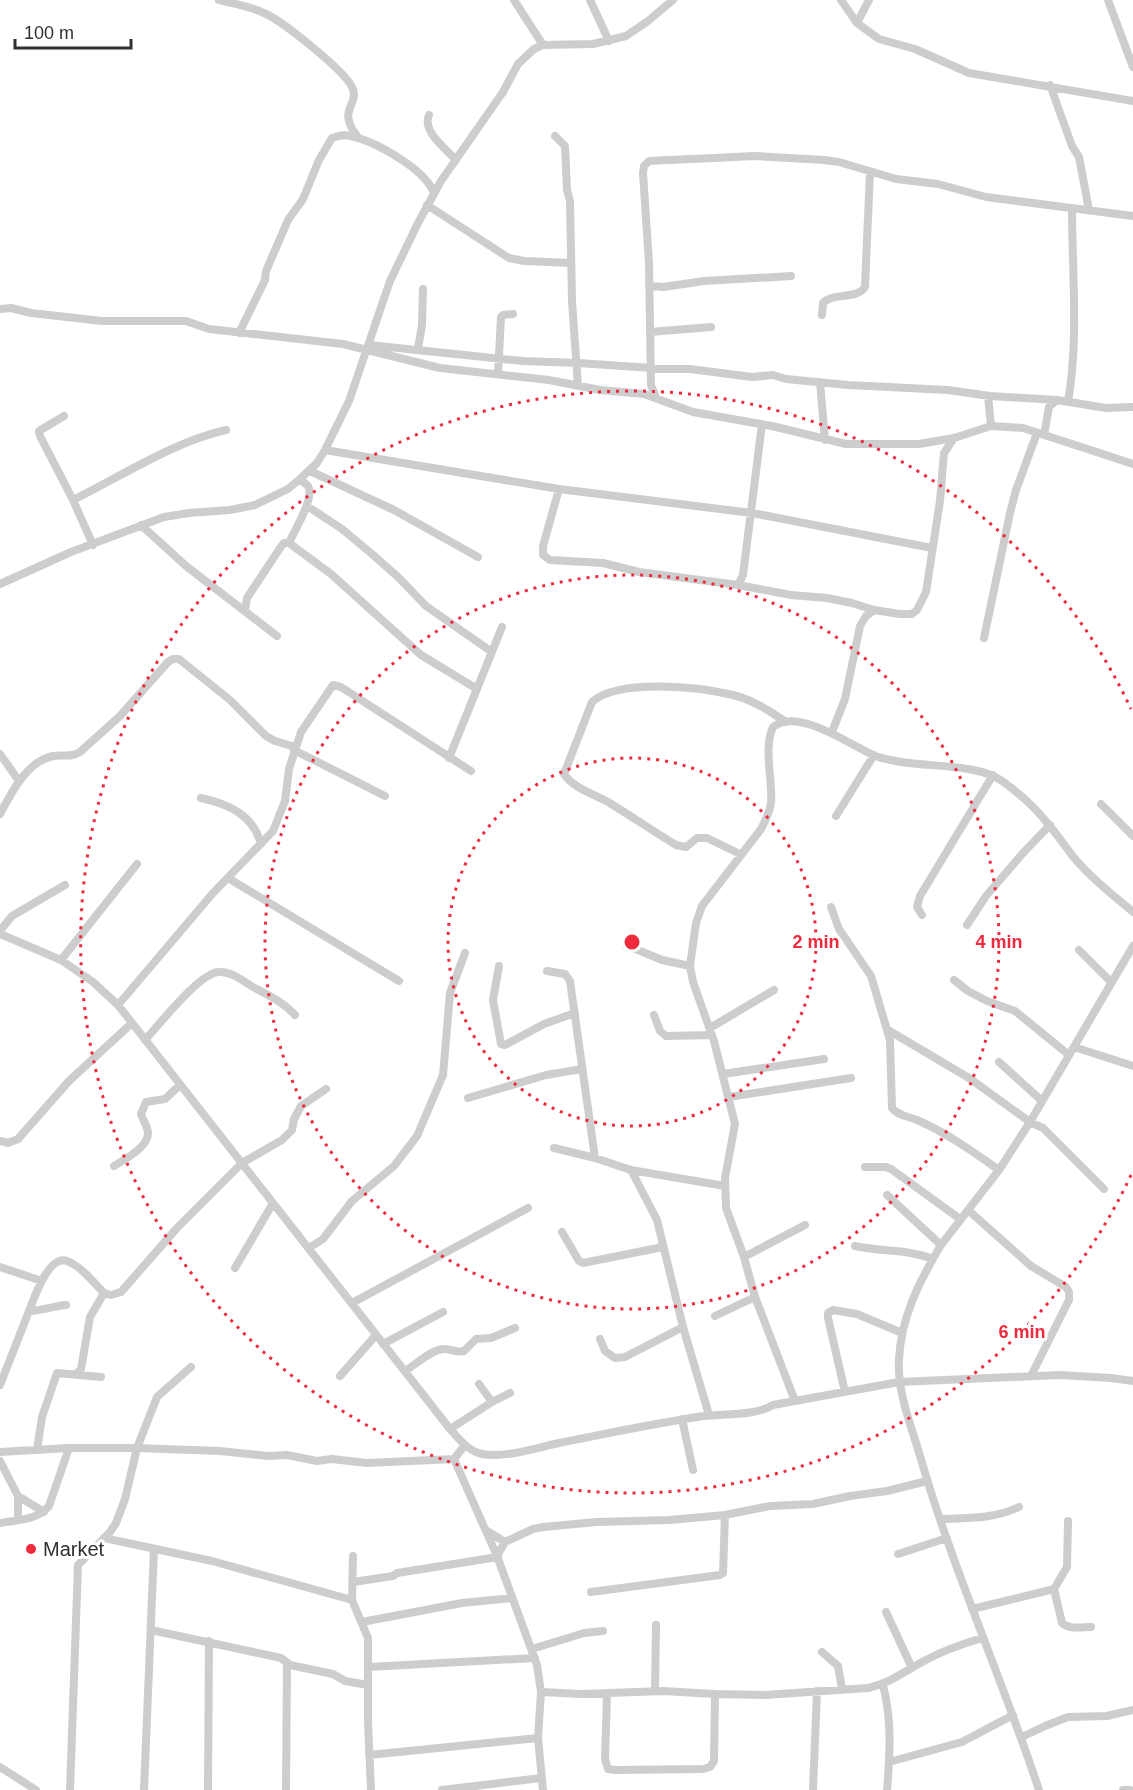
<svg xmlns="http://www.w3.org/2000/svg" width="1133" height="1790" viewBox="0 0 1133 1790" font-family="Helvetica,sans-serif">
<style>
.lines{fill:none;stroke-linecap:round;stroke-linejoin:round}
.minor{stroke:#cdcdcd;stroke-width:8}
.ring{fill:none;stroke:#ef2a3c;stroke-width:3;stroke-dasharray:3 6}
.poi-dot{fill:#ef2a3c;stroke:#fff;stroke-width:2}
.labels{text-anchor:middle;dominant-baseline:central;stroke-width:6;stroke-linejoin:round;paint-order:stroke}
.poi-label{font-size:20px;fill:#303030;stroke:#fff;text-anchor:start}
.centre{fill:#ef2a3c;stroke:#fff;stroke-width:3}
.ring-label{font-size:18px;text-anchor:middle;font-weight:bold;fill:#ef2a3c;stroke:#fff;stroke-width:6;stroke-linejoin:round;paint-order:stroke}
</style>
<rect width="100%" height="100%" fill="#fff"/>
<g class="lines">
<path class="minor" d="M219,0C234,4 250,6 264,13C281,20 344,70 352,87C361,105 335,109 358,137
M514,0L543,45
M590,0L609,41
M841,0L857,23L879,39L915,49L969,73L1133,101
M1108,0L1133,67
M857,23L869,0
M1050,85L1072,146L1079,157L1089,210
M429,115C422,131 445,148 455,159
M555,136L565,146L567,190L570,201L572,301L578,386
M427,205L509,258L524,261L571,263
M649,286L663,287L704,281L791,276
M0,309L11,308L31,313L102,321H186L209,329L343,344L440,368L549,380L600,390L644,394L693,412L772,426L846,444H919L954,438L991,426L1023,428L1133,464
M822,315L823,303C833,292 857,300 865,287L870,172
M650,332L711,327
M239,333L265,280L266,271L288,220L303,199L319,160L332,138C338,136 344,134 350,136C375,141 425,169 434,193
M369,345L523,361L578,363L667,369H690L752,377L773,375L786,379L848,385L948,390L990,396L1057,400L1106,408L1133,407
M418,349L422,325L423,289
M498,374L501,317L503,315L513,314
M820,382L825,440
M988,396L991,426
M656,398L651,385L649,263L643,173L644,166L649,161L755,156L824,160L839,162L896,179L938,184L986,197L1133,216
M1068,402C1079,338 1072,273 1072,208
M64,416L39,431L40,436L73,500L93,545
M1044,435L1049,407L1057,400
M325,450L559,489L752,513L932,548
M310,471L394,510L478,557
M559,489L543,546V555L550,560L603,563L639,572L738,585L791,595L827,598L852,603L874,610L900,614H912L917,610L926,592L940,501L944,453L954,438
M73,500C120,477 175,441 226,430
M307,506L342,529L372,554L398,577L426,606L492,652
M141,525L186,566L277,636
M289,543C294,531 315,498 308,486C307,485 302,481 300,479
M0,584L71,552L164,517L189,513L230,510L255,505L288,489L300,479L317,463L325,450L349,401L390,281L418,223L441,181L503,92L518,64L534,49L543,45L593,44L626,36L648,21L673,0
M738,585L743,575L762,424
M245,611L247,598L280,548L284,543H289L331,574L421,655L477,689
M984,638L1010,513L1016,490L1037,433
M832,732L845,699L860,626L866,616L874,610
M294,750L385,796
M0,754L19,781
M449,758L502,627
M201,798C229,804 253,815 261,844
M1101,804L1133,836
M0,814C12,792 26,762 53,756C63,754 71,758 80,752L120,716L168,662L173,659H179L230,700L266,736L275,741L295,747
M836,816L874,755
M740,854L707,838H697L686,847L676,845C653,831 631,816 608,802C594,794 573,788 564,774L592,702C619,678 700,687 733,695C753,700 770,711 786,722
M228,878L399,981
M831,907L839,929L871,976L890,1040L892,1108C898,1116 908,1116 917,1120C947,1133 972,1151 999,1170
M922,915L917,907L920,896L993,775
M967,925L986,896L1023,853L1050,825
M0,931L12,916L65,885
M0,934L61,960L93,982L118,1005L450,1429C459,1439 468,1451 482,1454C507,1458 535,1448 559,1443C605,1434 651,1424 697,1417C721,1413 753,1417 773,1405L899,1382L1060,1375L1111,1378L1133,1381
M626,945L662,960L690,966
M1079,950L1111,982
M61,960L137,864
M499,966L493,1000L501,1044L505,1045L544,1024L575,1013
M547,971L565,974L570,981L595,1158
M954,980L968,991L987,1001L1015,1011L1069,1055
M118,1005L213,893L273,831L285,801L289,769L301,732L333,685L341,687L471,771
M654,1015L660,1031L666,1036L712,1035
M710,1028L774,990
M888,1030L969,1078L1030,1122L1043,1128L1104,1189
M145,1040C159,1025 200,972 219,972C231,971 243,981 253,987C268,995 283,1002 295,1015
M1074,1047L1133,1066
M999,1062L1042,1101
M723,1074L824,1059
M729,1097L851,1078
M468,1098L546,1075L582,1069
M0,1141L8,1143L18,1139L69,1081L132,1023
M554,1148L595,1158L631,1170L725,1186
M114,1166C125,1159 149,1147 148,1132C147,1126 143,1120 141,1114L146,1102L165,1099L180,1085
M865,1167H886L891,1169L960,1219
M631,1170L657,1220L683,1327L709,1415
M887,1195L941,1245
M968,1210L1031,1266L1066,1287L1069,1292V1300L1031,1376
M562,1232L579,1261L583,1263L663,1247
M855,1246C882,1252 908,1249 933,1259
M309,1248L323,1239L352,1201L394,1166L417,1136L443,1075L450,993L465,953
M744,1257L805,1225
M0,1267L42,1281
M235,1268L273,1203
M352,1303L528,1208
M29,1311C34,1298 49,1254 67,1261C81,1266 94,1283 104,1293L111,1295L121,1292L177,1228L242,1163L282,1140L292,1130L294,1119L301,1106L326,1089
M715,1316L755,1297
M600,1339L605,1351L615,1358L625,1357L683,1327
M383,1344L443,1312
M405,1371C415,1365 432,1349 444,1349C452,1349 456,1353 464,1351L476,1339L491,1338L515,1328
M77,1373L81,1369L90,1317L104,1293
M340,1376L376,1335
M479,1384L492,1402
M0,1385L29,1311C42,1311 53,1306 66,1305
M845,1392L828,1318V1313L833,1310L857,1314L902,1333
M795,1401L755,1297L744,1257L726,1208L725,1178L735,1124L714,1041L693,982L690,966L696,923L702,906L761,829C765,821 770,812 771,803C773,780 763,748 773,727C798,707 850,745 873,755C910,770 972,760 1002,781C1019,793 1035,807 1048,824C1058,835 1066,848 1076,860C1093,880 1113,895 1133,912
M682,1419L693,1470
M450,1429L492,1402L510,1393
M37,1450L42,1417L57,1373L101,1377
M0,1452L69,1448H137L220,1451L268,1456L287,1455L317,1461L332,1459L367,1463L454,1459L465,1445
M454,1459L497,1556L537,1665L541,1692L538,1738L543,1790
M0,1461L18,1496V1520
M18,1496L44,1512
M941,1519C968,1518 994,1519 1019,1507
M0,1523C17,1520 38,1520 49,1506L69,1448
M487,1531L505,1542
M104,1538L212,1561L352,1600
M898,1554L947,1538
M353,1556L352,1600L368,1638V1721L371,1790
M497,1556L505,1542L533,1529L543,1527L597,1522L670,1520L725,1515L770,1506L813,1504L850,1496L887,1491L927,1481
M353,1582L393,1576L397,1573L498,1557
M1054,1589L1062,1623C1070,1630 1081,1627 1091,1627
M591,1592L720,1575L723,1573L725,1515
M972,1609L1054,1589L1067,1567L1068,1521
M886,1612L912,1668
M362,1622L462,1603L512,1598
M151,1630L281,1658L290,1665L333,1674L345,1681L368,1685
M532,1649L584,1633L603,1631
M822,1652L838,1666L842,1689
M368,1667L535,1658
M883,1685C892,1719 890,1755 887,1790
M655,1691L656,1625
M541,1692L582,1694L663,1691L715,1694L765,1695L868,1688C890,1683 905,1671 924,1661C942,1651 962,1644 982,1638
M607,1693L605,1759L608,1769L615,1770L703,1769L710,1767L714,1761L715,1694
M1022,1737L1045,1726L1068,1717L1107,1716L1133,1710
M369,1755L538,1738
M889,1762L962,1742L1013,1715
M0,1767L36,1790
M70,1790L78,1565L110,1532L116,1523L125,1499L137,1448L157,1397L191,1367
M144,1790L154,1549
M208,1790L209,1641
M286,1790L287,1663
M442,1790L541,1778
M813,1790L817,1691
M1039,1790C1002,1678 953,1570 920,1456C911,1425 897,1392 899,1359C901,1317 920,1280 941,1245L999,1170L1030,1122L1133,946
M1123,1790H1130"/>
</g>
<g class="ring">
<circle cx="632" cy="942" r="184"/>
<circle cx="632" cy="942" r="367"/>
<path d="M1131 1175A551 551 0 1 1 1131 709"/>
</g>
<circle class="poi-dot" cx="31" cy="1549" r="6"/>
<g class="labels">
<g class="poi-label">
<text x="43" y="1549">Market</text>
</g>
</g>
<circle cx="632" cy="942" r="9" class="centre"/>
<g class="ring-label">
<text x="816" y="948">2 min</text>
<text x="999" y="948">4 min</text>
<text x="1022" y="1338">6 min</text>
</g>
<path d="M15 39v9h116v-9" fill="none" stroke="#303030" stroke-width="3"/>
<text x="24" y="39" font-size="18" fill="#303030" stroke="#ffffff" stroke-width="4.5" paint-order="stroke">100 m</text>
</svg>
